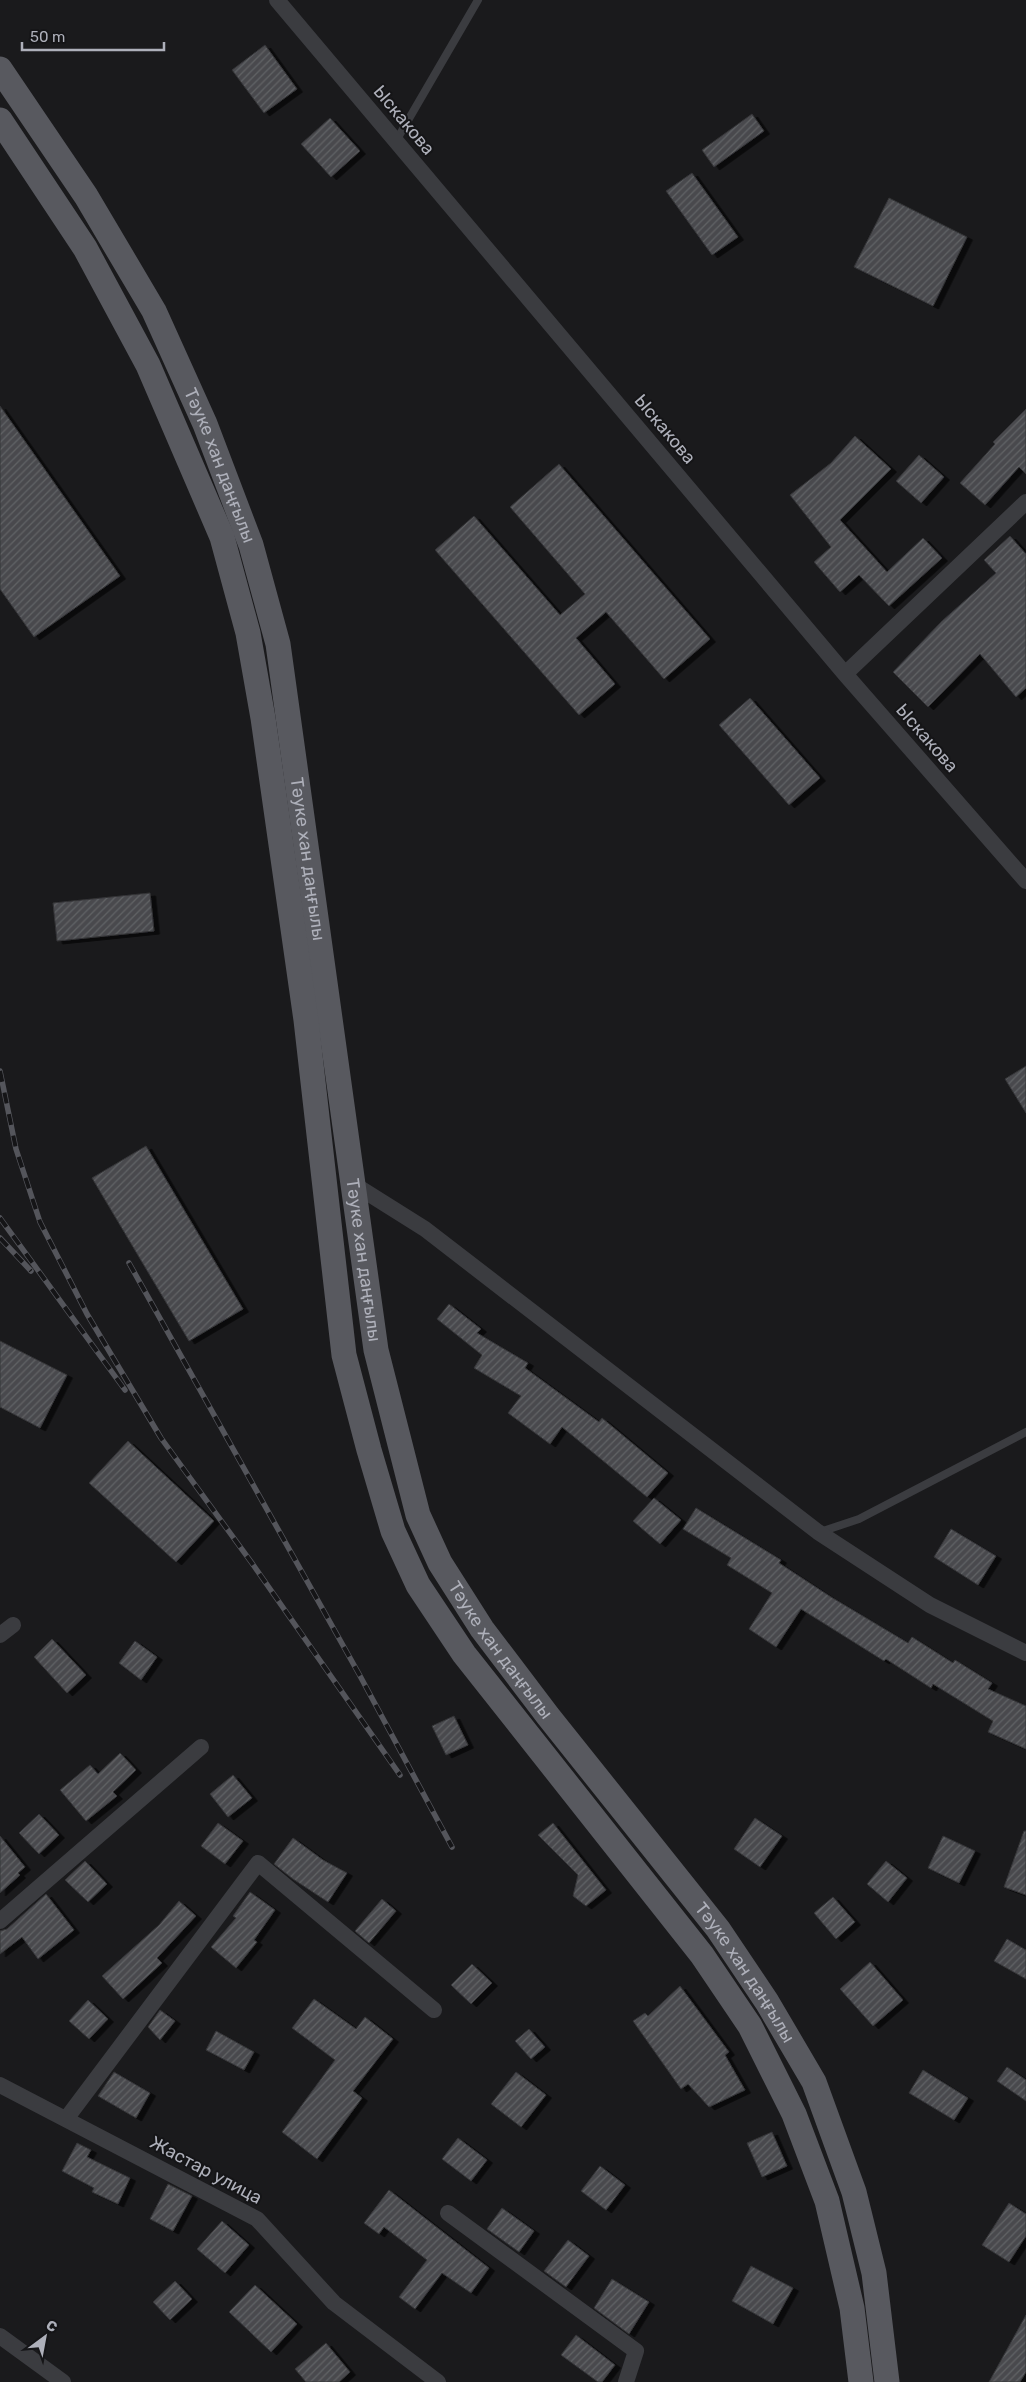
<svg xmlns="http://www.w3.org/2000/svg" width="1026" height="2382" viewBox="0 0 1026 2382" font-family="Rubik,sans-serif">
<style>
.building{fill:url(#building-hatch);stroke:#343437;filter:url(#shadow)}
.lines{fill:none;stroke-linecap:round;stroke-linejoin:round}
.lane{stroke:#3b3c40;stroke-width:8}
.street{stroke:#3b3c40;stroke-width:16}
.primary{stroke:#58595f;stroke-width:25}
.rail-casing{stroke:#54555b;stroke-width:5.5}
.rail{stroke:#151517;stroke-width:4;stroke-dasharray:11;stroke-linecap:butt}
.labels{text-anchor:middle;dominant-baseline:central;stroke-width:4;stroke-linejoin:round;paint-order:stroke}
.street-label{font-size:18px;fill:#aeb0ba;stroke:#151517}
</style>
<defs>
<pattern id="building-hatch" width="6" height="6" patternUnits="userSpaceOnUse" patternTransform="scale(1.25)"><rect width="6" height="6" fill="#494a4e"/><path d="M-1 1l2-2M0 6l6-6M5 7l2-2" fill="none" stroke="#616265"/></pattern>
<filter id="shadow"><feDropShadow dx="5.5" dy="3" stdDeviation="0" flood-color="#0009"/></filter>
</defs>
<rect width="100%" height="100%" fill="#1a1a1c"/>
<path class="building" d="M265,45L297,89L264,113L232,70Z
M752,114L764,131L714,167L702,150Z
M330,118L360,151L331,177L301,144Z
M692,173L738,237L712,255L666,191Z
M889,198L967,237L933,306L854,267Z
M0,406L120,576L34,637L0,589Z
M1026,409V474L1019,467L985,505L960,483L995,444L993,442Z
M855,436L891,469L840,520L887,572L923,538L942,558L889,606L859,575L840,592L814,562L831,547L790,495L831,463Z
M919,455L944,477L921,503L896,481Z
M559,464L710,639L664,679L606,612L576,638L615,684L579,715L435,550L474,516L560,615L585,594L510,507Z
M1010,536L1026,554V688L1016,697L980,654L928,707L893,672L942,621L996,573L984,560Z
M750,698L820,778L789,805L719,725Z
M150,893L154,931L57,941L53,903Z
M1026,1066V1113L1005,1079Z
M146,1146L243,1309L189,1341L92,1178Z
M449,1304L481,1329L477,1333L528,1363L525,1368L599,1422L602,1418L668,1473L647,1497L562,1427L550,1444L508,1413L521,1396L474,1368L482,1355L437,1319Z
M0,1341L67,1375L40,1428L0,1407Z
M128,1441L214,1521L176,1562L89,1483Z
M654,1498L681,1520L660,1544L633,1521Z
M696,1508L781,1560L779,1563L831,1597L908,1643L912,1637L953,1663L955,1660L992,1683L988,1689L1026,1706V1749L988,1732L993,1721L933,1684L931,1688L886,1659L884,1661L801,1609L776,1647L749,1629L772,1593L727,1565L731,1558L683,1529Z
M951,1529L996,1556L978,1585L934,1557Z
M52,1639L86,1675L67,1693L34,1657Z
M135,1641L157,1657L141,1680L119,1663Z
M454,1716L468,1745L446,1755L432,1726Z
M120,1753L136,1770L113,1792L117,1796L86,1821L60,1790L90,1765L98,1774Z
M233,1775L252,1798L228,1817L210,1794Z
M39,1814L59,1835L39,1854L19,1833Z
M755,1818L782,1836L760,1867L734,1849Z
M218,1823L243,1841L225,1864L201,1846Z
M553,1823L606,1890L586,1906L573,1896L578,1875L538,1835Z
M1024,1831H1026V1895L1004,1887Z
M0,1836L25,1867L18,1873L20,1875L0,1893Z
M943,1836L975,1851L959,1883L928,1868Z
M293,1838L323,1860L347,1873L328,1902L293,1879L274,1864Z
M85,1861L107,1884L88,1902L65,1880Z
M886,1861L907,1878L888,1902L867,1884Z
M250,1892L275,1910L254,1940L257,1942L236,1968L211,1947L236,1918L233,1916Z
M46,1894L74,1930L38,1959L22,1937L0,1954V1931L7,1929Z
M833,1897L855,1922L836,1939L814,1913Z
M382,1899L396,1911L369,1943L355,1931Z
M179,1901L196,1916L157,1958L162,1963L123,1999L102,1976L159,1925Z
M1007,1939L1026,1950V1979L994,1961Z
M870,1962L903,2000L873,2026L840,1989Z
M472,1964L492,1983L471,2004L451,1985Z
M680,1986L729,2052L725,2055L745,2090L709,2107L688,2084L681,2089L633,2021L645,2013L648,2016Z
M314,1999L356,2029L365,2017L393,2039L353,2091L362,2098L317,2159L282,2132L335,2060L292,2028Z
M88,2000L108,2019L89,2039L69,2021Z
M160,2010L175,2021L160,2040L148,2027Z
M529,2029L545,2047L531,2059L515,2041Z
M216,2031L254,2052L244,2070L206,2050Z
M1007,2067L1026,2080V2101L997,2081Z
M923,2070L968,2098L954,2120L909,2093Z
M114,2072L150,2093L136,2118L98,2096Z
M516,2072L546,2095L521,2127L491,2104Z
M772,2132L787,2166L762,2177L747,2143Z
M458,2138L487,2160L471,2181L442,2159Z
M77,2143L91,2150L87,2157L130,2178L118,2204L92,2192L94,2188L62,2171Z
M600,2166L625,2185L606,2210L581,2191Z
M168,2184L192,2196L173,2231L150,2219Z
M389,2190L489,2268L471,2293L442,2273L415,2309L399,2297L427,2260L384,2227L379,2234L364,2223Z
M1009,2203L1026,2214V2236L1009,2262L982,2245Z
M502,2208L534,2231L519,2252L487,2229Z
M222,2221L249,2245L225,2273L197,2249Z
M568,2240L589,2256L566,2287L544,2271Z
M751,2266L793,2288L773,2324L732,2301Z
M612,2279L649,2302L629,2334L594,2308Z
M175,2281L192,2299L170,2320L153,2302Z
M255,2285L297,2324L271,2352L229,2312Z
M1026,2315V2372L1020,2382H989Z
M576,2335L615,2365L602,2382H598L561,2355Z
M326,2343L350,2372L339,2382H306L295,2369Z"/>
<g class="lines">
<path class="lane" d="M396,141L478,0
M820,1532L859,1519L1026,1432"/>
<path class="street" d="M277,0L845,674L1026,881
M845,674L1026,502
M355,1185L425,1229L818,1532L930,1605L1026,1653
M0,1635L13,1625
M0,1921L201,1747
M0,2085L257,2219L334,2303L438,2382
M66,2119L258,1863L434,2010
M448,2213L636,2351L626,2382
M0,2336L63,2382"/>
<g class="primary">
<path id="s1" d="M0,69L86,196L154,311L205,424L251,545L278,644L376,1350L418,1515L440,1563L482,1629L548,1716L718,1929L767,2002L814,2082L854,2192L874,2273L887,2382"/>
<path d="M0,120L85,248L148,365L222,537L248,633L263,718L306,1020L344,1355L369,1450L393,1531L418,1585L464,1654L702,1955L750,2026L794,2114L827,2201L852,2308L861,2382"/>
</g>
<g class="rail-casing">
<path id="rail" d="M0,1071L16,1149L40,1222L87,1314L161,1438L254,1566L400,1775
M0,1218L125,1390
M0,1238L31,1271
M129,1263L359,1674L452,1847"/>
</g>
<use href="#rail" class="rail"/>
</g>
<g class="labels">
<g class="street-label">
<text transform="translate(404 120) rotate(50)">Ыскакова</text>
<text transform="translate(665 429) rotate(50)">Ыскакова</text>
<text stroke="none"><textPath href="#s1" startOffset="455">Тәуке хан даңғылы</textPath></text>
<text transform="translate(927 738) rotate(49)">Ыскакова</text>
<text stroke="none"><textPath href="#s1" startOffset="860">Тәуке хан даңғылы</textPath></text>
<text stroke="none"><textPath href="#s1" startOffset="1265">Тәуке хан даңғылы</textPath></text>
<text stroke="none"><textPath href="#s1" startOffset="1685">Тәуке хан даңғылы</textPath></text>
<text stroke="none"><textPath href="#s1" startOffset="2090">Тәуке хан даңғылы</textPath></text>
<text transform="translate(206 2170) rotate(28)">Жастар улица</text>
</g>
</g>
<g transform="translate(45 2337) rotate(32)" stroke="#151517" stroke-width="4" paint-order="stroke">
<path d="M0-4L9 19L0 12L-9 19Z" fill="#aeb0ba"/>
<text y="-8" font-size="14" font-weight="bold" text-anchor="middle" fill="#aeb0ba">С</text>
</g>
<path d="M22 42v8h142v-8" fill="none" stroke="#aeb0ba" stroke-width="2.5"/>
<text x="30" y="42" font-size="15" fill="#aeb0ba" stroke="#151517" stroke-width="4" paint-order="stroke">50 m</text>
</svg>
